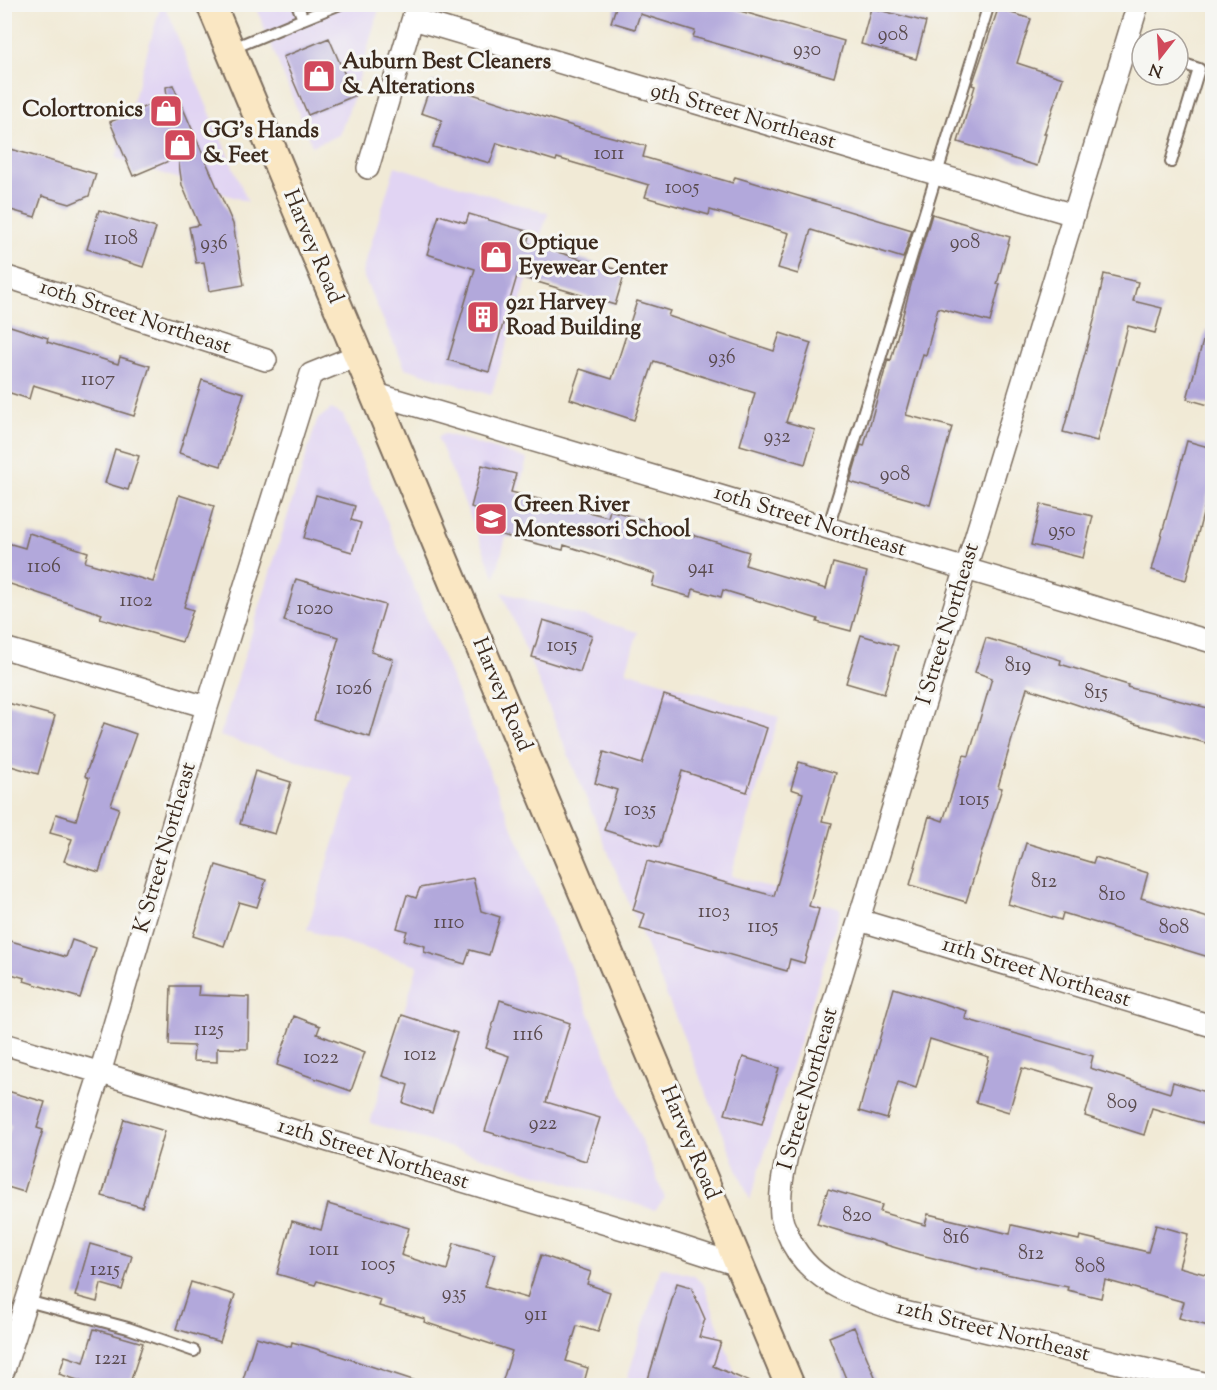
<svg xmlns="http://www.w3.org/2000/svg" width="1217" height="1390" viewBox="0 0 1217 1390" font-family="'Sorts Mill Goudy',serif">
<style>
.built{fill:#e1d4f3}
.building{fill:#b2a8db}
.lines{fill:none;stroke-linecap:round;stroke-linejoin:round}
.service-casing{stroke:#7b6d5e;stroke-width:14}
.minor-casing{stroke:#7b6d5e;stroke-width:24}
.secondary-casing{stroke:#7b6d5e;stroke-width:32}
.service{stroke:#fff;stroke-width:10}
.minor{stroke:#fff;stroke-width:21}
.secondary{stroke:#fae7c3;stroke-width:28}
.labels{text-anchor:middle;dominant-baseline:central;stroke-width:6;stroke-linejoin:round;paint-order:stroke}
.number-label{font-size:20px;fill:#594a4d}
.poi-label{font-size:22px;font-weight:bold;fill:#3b2a1e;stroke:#f6f6f2;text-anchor:start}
.street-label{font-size:22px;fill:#3b2a1e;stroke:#f6f6f2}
</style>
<rect width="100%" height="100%" fill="#f6f6f2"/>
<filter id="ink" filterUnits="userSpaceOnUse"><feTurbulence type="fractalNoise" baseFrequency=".0167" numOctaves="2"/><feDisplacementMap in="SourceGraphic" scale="12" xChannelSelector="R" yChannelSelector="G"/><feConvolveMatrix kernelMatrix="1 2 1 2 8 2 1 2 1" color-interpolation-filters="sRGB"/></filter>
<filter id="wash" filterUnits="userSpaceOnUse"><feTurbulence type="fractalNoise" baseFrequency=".008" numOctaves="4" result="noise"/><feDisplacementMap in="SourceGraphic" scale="24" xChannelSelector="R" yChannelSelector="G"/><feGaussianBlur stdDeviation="1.35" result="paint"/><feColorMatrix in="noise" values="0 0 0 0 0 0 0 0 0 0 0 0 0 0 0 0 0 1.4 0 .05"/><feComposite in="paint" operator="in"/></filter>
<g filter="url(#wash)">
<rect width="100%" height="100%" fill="#f1ead6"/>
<path class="built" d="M161,5H164L248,202L116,158Z
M255,5H380L354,96L339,135L312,146Z
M395,166L548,213L491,395L405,368L362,273Z
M331,409L343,415L665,1198L655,1210L370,1123L418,965L307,930L354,778L220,736L317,420Z
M446,434L527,459L495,578L438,438L440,435Z
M502,592L638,632L626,671L779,717L731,876L841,909L750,1200Z
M661,1267L694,1276L704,1285L739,1385L625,1386Z"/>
<g id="blocks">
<path class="building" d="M617,4H716L844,41L834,77L693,37L695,31L640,14L635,29L611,22Z
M871,8L926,22L916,59L861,44Z
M998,9L1031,19L1017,63L1063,78L1044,134H1046L1037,166L958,142L975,86L972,85Z
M329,38L354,96L308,115L283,57Z
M432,81L582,129L646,146L643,157L733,183L735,177L912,230L903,258L811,230L798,274L778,268L789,233L710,210L709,215L645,197L649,185L557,158L556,161L497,143L490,163L433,147L442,120L421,113Z
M173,85L233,224L244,285L209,291L204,262L196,263L189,227L199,225L182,185L178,157L133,176L110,122L167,97L166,87Z
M4,147L96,174L89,196L70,204L42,196L35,217L4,208Z
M99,210L156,228L143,267L87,249Z
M469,214L530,232L527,243L625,272L615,305L517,276L489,372L448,360L475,269L427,254L439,215L466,223Z
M932,214L1010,237L997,284H1000L990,322L938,308L926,355L923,354L906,415L952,427L930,505L850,482L861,445L864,446L888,359L891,360L913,277Z
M1104,274L1138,282L1133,301L1162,308L1155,333L1128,326L1097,441L1063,432L1095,317Z
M637,301L670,311L668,316L774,351L780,333L811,343L786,422L815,430L805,464L740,445L755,393L654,361L634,420L570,399L580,369L612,379Z
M4,324L48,338L47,342L118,364L120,357L150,366L134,416L33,385L29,399L4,391Z
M1206,330L1212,331V406L1187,399Z
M202,380L244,393L221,466L179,453Z
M1187,441L1212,448V479L1186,580L1152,570Z
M115,449L139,456L128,490L105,483Z
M482,465L516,474L511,492L608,517L610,510L749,552L745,565L826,589L833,563L867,572L851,631L817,622L818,619L723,590L721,597L693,589L691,597L652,586L655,574L564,545L563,550L481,530L486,512L471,507Z
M179,495L214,506L184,607L193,610L182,642L100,618L102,614L4,582V542L25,548L29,533L88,552L85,562L153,582Z
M316,495L355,506L351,520L361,523L352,552L304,538Z
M1041,504L1093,516L1083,558L1031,545Z
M296,579L385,605L371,652L393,659L370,737L314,720L339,637L284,621Z
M543,620L592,635L580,672L532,657Z
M861,635L898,646L884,694L846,683Z
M986,638L1061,660L1060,664L1128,685L1127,687L1212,709V718L1206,743L1135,724L1027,688L998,787L1002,788L966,902L910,885L929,816L943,821L964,755L969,756L992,678L975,672Z
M664,695L767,728L747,792L682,771L659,847L604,830L617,790L595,783L604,752L642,764Z
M4,702L55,716L38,774L4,764Z
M104,723L136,734L111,805L119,808L99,872L64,861L72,839L50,833L56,814L76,820L89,778L85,776Z
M799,762L836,773L822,821L832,823L809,906L819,909L804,963L790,959L787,971L640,929L645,914L633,910L647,861L774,896L803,793L791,789Z
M255,771L291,782L275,834L240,824Z
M1026,843L1093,863L1095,857L1148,873L1141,898L1212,919V958L1063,913L1061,920L1008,904Z
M216,865L266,880L257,907L239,902L224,946L193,936Z
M473,878L481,911L500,917L489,955L470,950L465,964L424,952L425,946L404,940L407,931L397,928L407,895L416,898L420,888Z
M4,939L66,957L72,940L96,948L80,998L24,981L25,978L4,972Z
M171,986H199L198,995L249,997L248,1049L217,1048V1062L193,1061L194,1046L169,1045Z
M894,988L967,1011L965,1019L1093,1056L1090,1068L1170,1093L1173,1082L1212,1094V1126L1152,1108L1144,1135L1085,1116L1093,1089L1022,1068L1009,1112L976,1102L989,1057L930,1039L916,1088L898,1082L887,1119L859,1111Z
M500,1000L570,1023L546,1102L600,1118L586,1161L485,1131L509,1056L486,1048Z
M402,1015L457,1033L432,1113L403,1103L408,1085L382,1076Z
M294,1016L320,1026L317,1034L365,1052L351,1091L277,1065Z
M743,1057L779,1068L762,1124L725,1114Z
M4,1090L45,1102L37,1128L43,1130L24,1192L4,1186V1147L11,1125L4,1123Z
M124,1119L165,1131L142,1207L102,1196Z
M828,1189L882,1205L880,1212L925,1225L928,1214L1010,1234L1012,1225L1079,1240L1080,1236L1148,1252L1156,1225L1188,1234L1179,1267L1212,1276V1327L1179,1318L1184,1302L1105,1280L1101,1298L1067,1290L1068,1287L982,1269V1270L913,1253L817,1224Z
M328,1204L409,1228L401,1255L447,1270L454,1243L495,1254L485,1286L527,1298L541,1255L591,1272L587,1284L610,1292L598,1332L577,1326L566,1361L588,1368L583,1386H501L512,1351L424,1322L425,1319L379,1306L381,1300L317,1281L315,1285L277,1274L292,1221L321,1230Z
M90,1244L132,1256L122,1290L101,1284L97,1302L75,1296Z
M191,1282L235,1295L220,1342L176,1329Z
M677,1283L691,1287L705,1319L699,1337L721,1342L713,1366L759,1386H646Z
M854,1327L879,1386H849L829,1337Z
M94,1329L143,1343L129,1386H96L59,1374L65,1356L84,1362Z
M256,1337L291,1347L292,1342L334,1354L416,1381L415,1386H241Z"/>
</g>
</g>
<g filter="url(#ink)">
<use href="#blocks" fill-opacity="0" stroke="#7b6d5e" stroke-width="1.5"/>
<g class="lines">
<g class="service-casing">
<path id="service" d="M297,4L303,19L340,4
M1125,46L1142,52
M231,49L303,19
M1171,162L1199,69L1178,62
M828,528L989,4
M27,1301L128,1328L194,1351"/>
</g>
<g class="minor-casing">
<path id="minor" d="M1138,4L787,1155C783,1175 779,1194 781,1215C782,1221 784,1227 787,1232C805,1281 854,1296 900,1311L1212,1385
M413,19L1074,215
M368,168L417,4
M4,276L266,360
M373,393L1212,642
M4,648L207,707
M859,920L1212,1026
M4,1044L670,1243L741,1266
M4,1370L100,1073L207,707L311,374L358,355"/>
</g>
<g class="secondary-casing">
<path id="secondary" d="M211,4L790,1386"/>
</g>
<use href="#service" class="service"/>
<use href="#minor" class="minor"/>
<use href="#secondary" class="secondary"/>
</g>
</g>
<defs>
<g id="shop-square" transform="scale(1.725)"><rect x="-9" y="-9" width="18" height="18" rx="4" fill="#d1495b" stroke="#f6f6f2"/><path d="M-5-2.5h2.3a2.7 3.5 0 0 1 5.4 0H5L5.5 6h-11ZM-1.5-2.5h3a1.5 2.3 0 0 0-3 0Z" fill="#fff"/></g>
<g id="building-square" transform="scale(1.725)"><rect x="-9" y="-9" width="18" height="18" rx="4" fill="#d1495b" stroke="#f6f6f2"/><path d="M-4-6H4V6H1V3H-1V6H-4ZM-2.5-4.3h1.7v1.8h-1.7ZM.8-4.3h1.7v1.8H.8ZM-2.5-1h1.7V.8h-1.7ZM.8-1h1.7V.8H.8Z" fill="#fff"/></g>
<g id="school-square" transform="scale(1.725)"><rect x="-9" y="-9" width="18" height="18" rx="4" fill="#d1495b" stroke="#f6f6f2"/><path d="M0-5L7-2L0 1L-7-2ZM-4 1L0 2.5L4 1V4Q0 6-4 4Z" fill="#fff"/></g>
</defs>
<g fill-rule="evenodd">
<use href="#shop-square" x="319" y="76"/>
<use href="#shop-square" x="166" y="111"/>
<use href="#shop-square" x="180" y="145"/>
<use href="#shop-square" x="496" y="257"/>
<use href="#building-square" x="483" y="317"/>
<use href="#school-square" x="491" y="519"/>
</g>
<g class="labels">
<g class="number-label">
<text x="893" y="35">908</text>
<text x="807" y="50">930</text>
<text x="609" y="154">1011</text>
<text x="682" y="188">1005</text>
<text x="121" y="239">1108</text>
<text x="965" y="243">908</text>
<text x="214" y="244">936</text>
<text x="722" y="358">936</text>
<text x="98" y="380">1107</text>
<text x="777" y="437">932</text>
<text x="895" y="475">908</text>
<text x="1062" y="531">950</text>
<text x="44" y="567">1106</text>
<text x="701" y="568">941</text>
<text x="136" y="601">1102</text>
<text x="315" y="609">1020</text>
<text x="562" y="646">1015</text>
<text x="1018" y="666">819</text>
<text x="354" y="689">1026</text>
<text x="1096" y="693">815</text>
<text x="974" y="800">1015</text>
<text x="640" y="810">1035</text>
<text x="1044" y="882">812</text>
<text x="1112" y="895">810</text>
<text x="714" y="912">1103</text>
<text x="449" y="923">1110</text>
<text x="763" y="927">1105</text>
<text x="1174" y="928">808</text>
<text x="209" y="1030">1125</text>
<text x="528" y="1035">1116</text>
<text x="420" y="1055">1012</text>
<text x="321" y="1058">1022</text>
<text x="1122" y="1103">809</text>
<text x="543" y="1124">922</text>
<text x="857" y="1216">820</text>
<text x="956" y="1238">816</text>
<text x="324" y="1250">1011</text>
<text x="1031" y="1254">812</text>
<text x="378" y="1265">1005</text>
<text x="1090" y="1267">808</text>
<text x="105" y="1270">1215</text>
<text x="454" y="1294">935</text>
<text x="536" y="1315">911</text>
<text x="111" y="1359">1221</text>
</g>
<g class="poi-label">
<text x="342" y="63">Auburn Best Cleaners<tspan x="342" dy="25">&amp; Alterations</tspan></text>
<text x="143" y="111" text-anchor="end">Colortronics</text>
<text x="203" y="132">GG's Hands<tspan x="203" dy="25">&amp; Feet</tspan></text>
<text x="519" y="244">Optique<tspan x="519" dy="25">Eyewear Center</tspan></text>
<text x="506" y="304">921 Harvey<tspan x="506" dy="25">Road Building</tspan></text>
<text x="514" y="506">Green River<tspan x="514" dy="25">Montessori School</tspan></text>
</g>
<g class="street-label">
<text transform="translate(743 117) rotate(16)">9th Street Northeast</text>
<text transform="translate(312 247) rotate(67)">Harvey Road</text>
<text transform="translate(135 318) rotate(18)">10th Street Northeast</text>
<text transform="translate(810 522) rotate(17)">10th Street Northeast</text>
<text transform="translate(949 624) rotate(-73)">I Street Northeast</text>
<text transform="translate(501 695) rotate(67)">Harvey Road</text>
<text transform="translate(166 848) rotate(-74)">K Street Northeast</text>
<text transform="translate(1036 973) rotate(17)">11th Street Northeast</text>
<text transform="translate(809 1089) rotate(-74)">I Street Northeast</text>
<text transform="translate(689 1143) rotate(67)">Harvey Road</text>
<text transform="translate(373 1155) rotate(17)">12th Street Northeast</text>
<text transform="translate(993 1332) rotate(14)">12th Street Northeast</text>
</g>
</g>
<rect width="1217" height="1390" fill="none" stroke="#f6f6f2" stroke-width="24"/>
<g transform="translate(1160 57) rotate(197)"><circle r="28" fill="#f6f6f2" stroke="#aba49d" stroke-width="1.5"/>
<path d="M0-4.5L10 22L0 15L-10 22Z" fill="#d1495b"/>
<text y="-9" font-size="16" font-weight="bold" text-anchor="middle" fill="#3b2a1e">N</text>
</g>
</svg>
